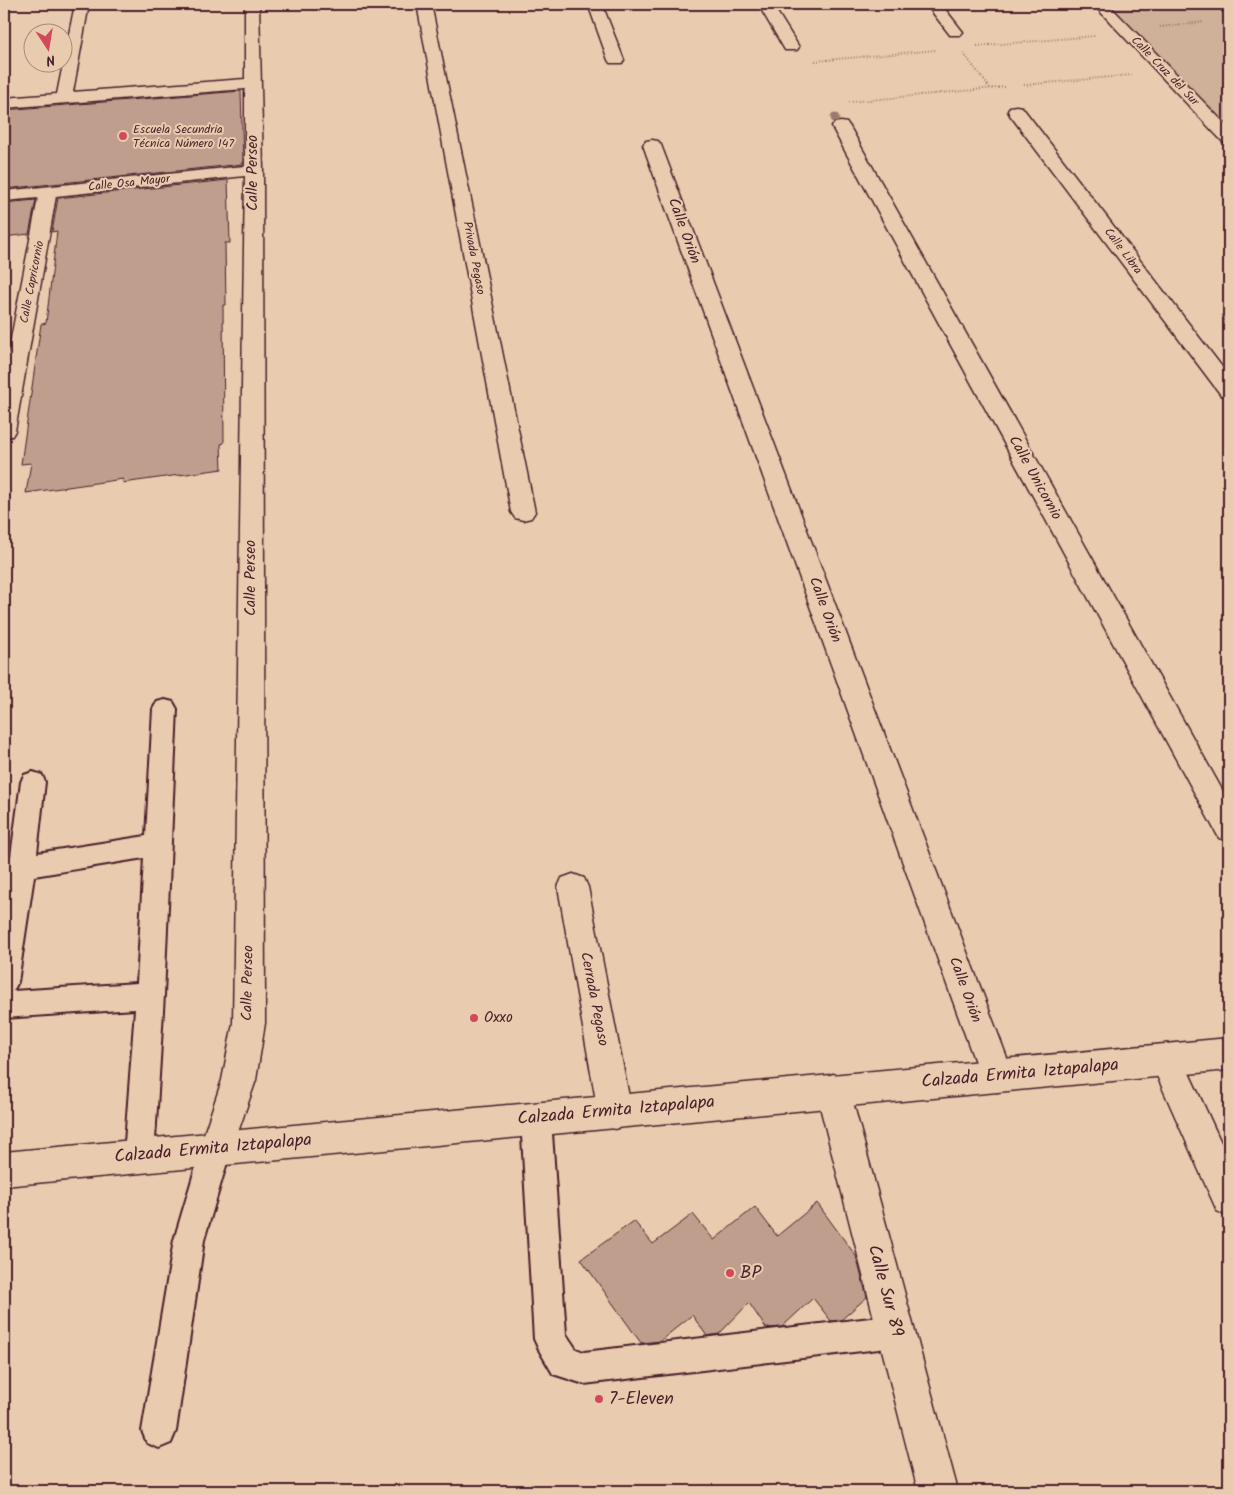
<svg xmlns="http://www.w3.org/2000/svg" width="1233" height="1495" viewBox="0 0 1233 1495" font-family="Kalam,sans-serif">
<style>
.green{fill:#cfb099;stroke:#8c6862}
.building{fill:#bf9e8d;stroke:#4a1f2b}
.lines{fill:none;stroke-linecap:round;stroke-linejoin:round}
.lane-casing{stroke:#4a1f2b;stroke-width:4}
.street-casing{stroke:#4a1f2b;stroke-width:3}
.secondary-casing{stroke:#4a1f2b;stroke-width:3}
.primary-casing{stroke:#4a1f2b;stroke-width:3}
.path{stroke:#4a1f2b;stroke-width:2;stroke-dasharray:0.5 2.5;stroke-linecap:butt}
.lane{fill:#e9ccaf;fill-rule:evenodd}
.street{fill:#e9ccaf;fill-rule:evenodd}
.secondary{fill:#e9ccaf;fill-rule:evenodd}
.primary{fill:#e9ccaf;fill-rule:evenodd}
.tree{fill:#9d7970}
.poi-dot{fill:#d1495b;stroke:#e9ccaf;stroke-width:2}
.labels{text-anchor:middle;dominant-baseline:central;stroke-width:4;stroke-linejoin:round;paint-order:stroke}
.far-street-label{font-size:12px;fill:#4a1f2b;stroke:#e9ccaf}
.far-poi-label{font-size:12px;fill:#4a1f2b;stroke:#e9ccaf;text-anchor:start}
.street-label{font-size:15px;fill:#4a1f2b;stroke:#e9ccaf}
.poi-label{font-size:15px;fill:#4a1f2b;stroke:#e9ccaf;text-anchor:start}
.near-street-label{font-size:18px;fill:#4a1f2b;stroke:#e9ccaf}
.near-poi-label{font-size:18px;fill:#4a1f2b;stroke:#e9ccaf;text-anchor:start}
</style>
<rect width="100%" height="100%" fill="#e9ccaf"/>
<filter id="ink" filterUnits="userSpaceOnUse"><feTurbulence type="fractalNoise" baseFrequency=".02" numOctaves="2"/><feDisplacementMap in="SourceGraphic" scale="10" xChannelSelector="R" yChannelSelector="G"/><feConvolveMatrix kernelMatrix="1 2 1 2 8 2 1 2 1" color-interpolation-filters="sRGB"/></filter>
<g filter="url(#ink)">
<path class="green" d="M1106,4H1214L1229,19V131Z"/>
<path class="building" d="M241,91L243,164L4,189V110Z
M228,180L230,243H225L226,305H223L224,443L221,444L222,469L123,483V479L26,493L31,463L21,464L41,324L46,323L57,231L52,232L58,198Z
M36,200L29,234L4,237V203Z
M817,1203L856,1256L867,1297L841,1320L831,1321L813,1298L782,1327L766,1328L749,1303L719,1334L707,1336L692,1315L660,1341L641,1343L581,1259L634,1221L653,1244L693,1214L714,1240L755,1207L777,1236Z"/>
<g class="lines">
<g class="lane-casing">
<path id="lane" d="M165,700L173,702L177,709L164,995L154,1156L149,1166L139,1171L129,1166L124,1156L135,1009L4,1018V904L8,880H4V858L11,856L21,782L24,775L33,772L42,775L45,782L37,853L146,836L153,709L157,702ZM144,858L137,983L13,991L18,982L34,876Z
M536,1104L546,1109L551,1119L566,1334L576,1349L584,1352L896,1315L907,1320L912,1331L907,1342L896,1347L584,1384L553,1374L539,1350L534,1339L521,1119L526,1109Z
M216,1134L226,1139L231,1149L204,1240L176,1431L171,1443L159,1448L147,1443L142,1431L174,1240L201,1149L206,1139Z"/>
</g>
<g class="street-casing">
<path id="street" d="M75,4H89L73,92L245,79V4H259L263,170L265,1023L256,1080L228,1161L216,1166L204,1161L199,1149L222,1080L233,1023L245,176L56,196L15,431L12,436L4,438V375L38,198L4,201V191L245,166V89L4,108V98L57,94Z
M417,4H431L535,512L531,518L523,520L515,518L511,512Z
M588,4H602L624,60L622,63H610L608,60Z
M758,4H772L799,47L797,50H785Z
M926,4H941L963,32L960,35H950Z
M1016,106L1022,107L1229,376V397L1221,395L1010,115L1008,111L1010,107Z
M841,122L847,123L850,127L1229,802V841L1219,838L832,127L835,123Z
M652,140L658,141L661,145L1014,1076L1009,1088L997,1092L985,1088L980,1076L643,145L646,141Z
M573,874L584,878L588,887L632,1112L627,1124L615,1129L603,1124L598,1112L558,887L562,878Z
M1166,1044L1178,1049L1229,1160V1217L1217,1211L1150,1060L1154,1049Z
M833,1074L845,1079L850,1091L958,1491H918L816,1091L821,1079Z"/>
</g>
<g class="secondary-casing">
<path id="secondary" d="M1093,4H1108L1229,128V143L1223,142Z
M1217,4H1229V13L1224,12Z"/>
</g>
<g class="primary-casing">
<path id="primary" d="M1229,1038V1070L4,1186V1152Z"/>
</g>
<path class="path" d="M1160,27L1204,22
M977,46L1095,36
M964,54L990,88
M815,61L936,50
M1024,85L1132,75
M849,102L1005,87"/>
<use href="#lane" class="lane"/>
<use href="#street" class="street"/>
<use href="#secondary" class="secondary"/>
<use href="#primary" class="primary"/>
</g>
<circle class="tree" cx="835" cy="118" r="4.5"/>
</g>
<g class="poi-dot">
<circle cx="123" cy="136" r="5"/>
<circle cx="474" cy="1018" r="5"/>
<circle cx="730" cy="1273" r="5"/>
<circle cx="599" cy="1399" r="5"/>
</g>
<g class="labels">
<g class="far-street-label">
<text transform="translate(1165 71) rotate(46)">Calle Cruz del Sur</text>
<text transform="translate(129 183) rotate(-6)">Calle Osa Mayor</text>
<text transform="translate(1123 251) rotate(53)">Calle Libra</text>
<text transform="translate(474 258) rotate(79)">Privada Pegaso</text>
<text transform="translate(32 282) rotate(-79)">Calle Capricornio</text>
</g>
<g class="far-poi-label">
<text x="133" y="129">Escuela Secundria<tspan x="133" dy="14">Técnica Número 147</tspan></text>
</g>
<g class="street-label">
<text transform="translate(253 173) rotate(-90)">Calle Perseo</text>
<text transform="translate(684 231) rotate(70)">Calle Orión</text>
<text transform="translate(1035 478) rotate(61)">Calle Unicornio</text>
<text transform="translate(251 578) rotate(-90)">Calle Perseo</text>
<text transform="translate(825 610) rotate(70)">Calle Orión</text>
<text transform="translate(248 983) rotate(-89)">Calle Perseo</text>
<text transform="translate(965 990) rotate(70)">Calle Orión</text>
<text transform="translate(594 999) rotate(79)">Cerrada Pegaso</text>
</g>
<g class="poi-label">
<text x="484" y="1018">Oxxo</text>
</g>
<g class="near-street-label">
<text transform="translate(1020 1074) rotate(-5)">Calzada Ermita Iztapalapa</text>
<text transform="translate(616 1111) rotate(-5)">Calzada Ermita Iztapalapa</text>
<text transform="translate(213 1149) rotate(-5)">Calzada Ermita Iztapalapa</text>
<text transform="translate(885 1291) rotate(75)">Calle Sur 89</text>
</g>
<g class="near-poi-label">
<text x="740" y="1273">BP</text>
<text x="609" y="1399">7-Eleven</text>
</g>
</g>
<rect width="1233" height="1495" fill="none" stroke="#e9ccaf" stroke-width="20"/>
<rect x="10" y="10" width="1213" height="1475" fill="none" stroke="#4a1f2b" stroke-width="2" filter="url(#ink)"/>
<g transform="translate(48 48) rotate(168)"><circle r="24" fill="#e9ccaf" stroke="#a9877a"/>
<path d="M0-4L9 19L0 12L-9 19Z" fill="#d1495b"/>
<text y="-8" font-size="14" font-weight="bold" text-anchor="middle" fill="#4a1f2b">N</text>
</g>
</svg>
